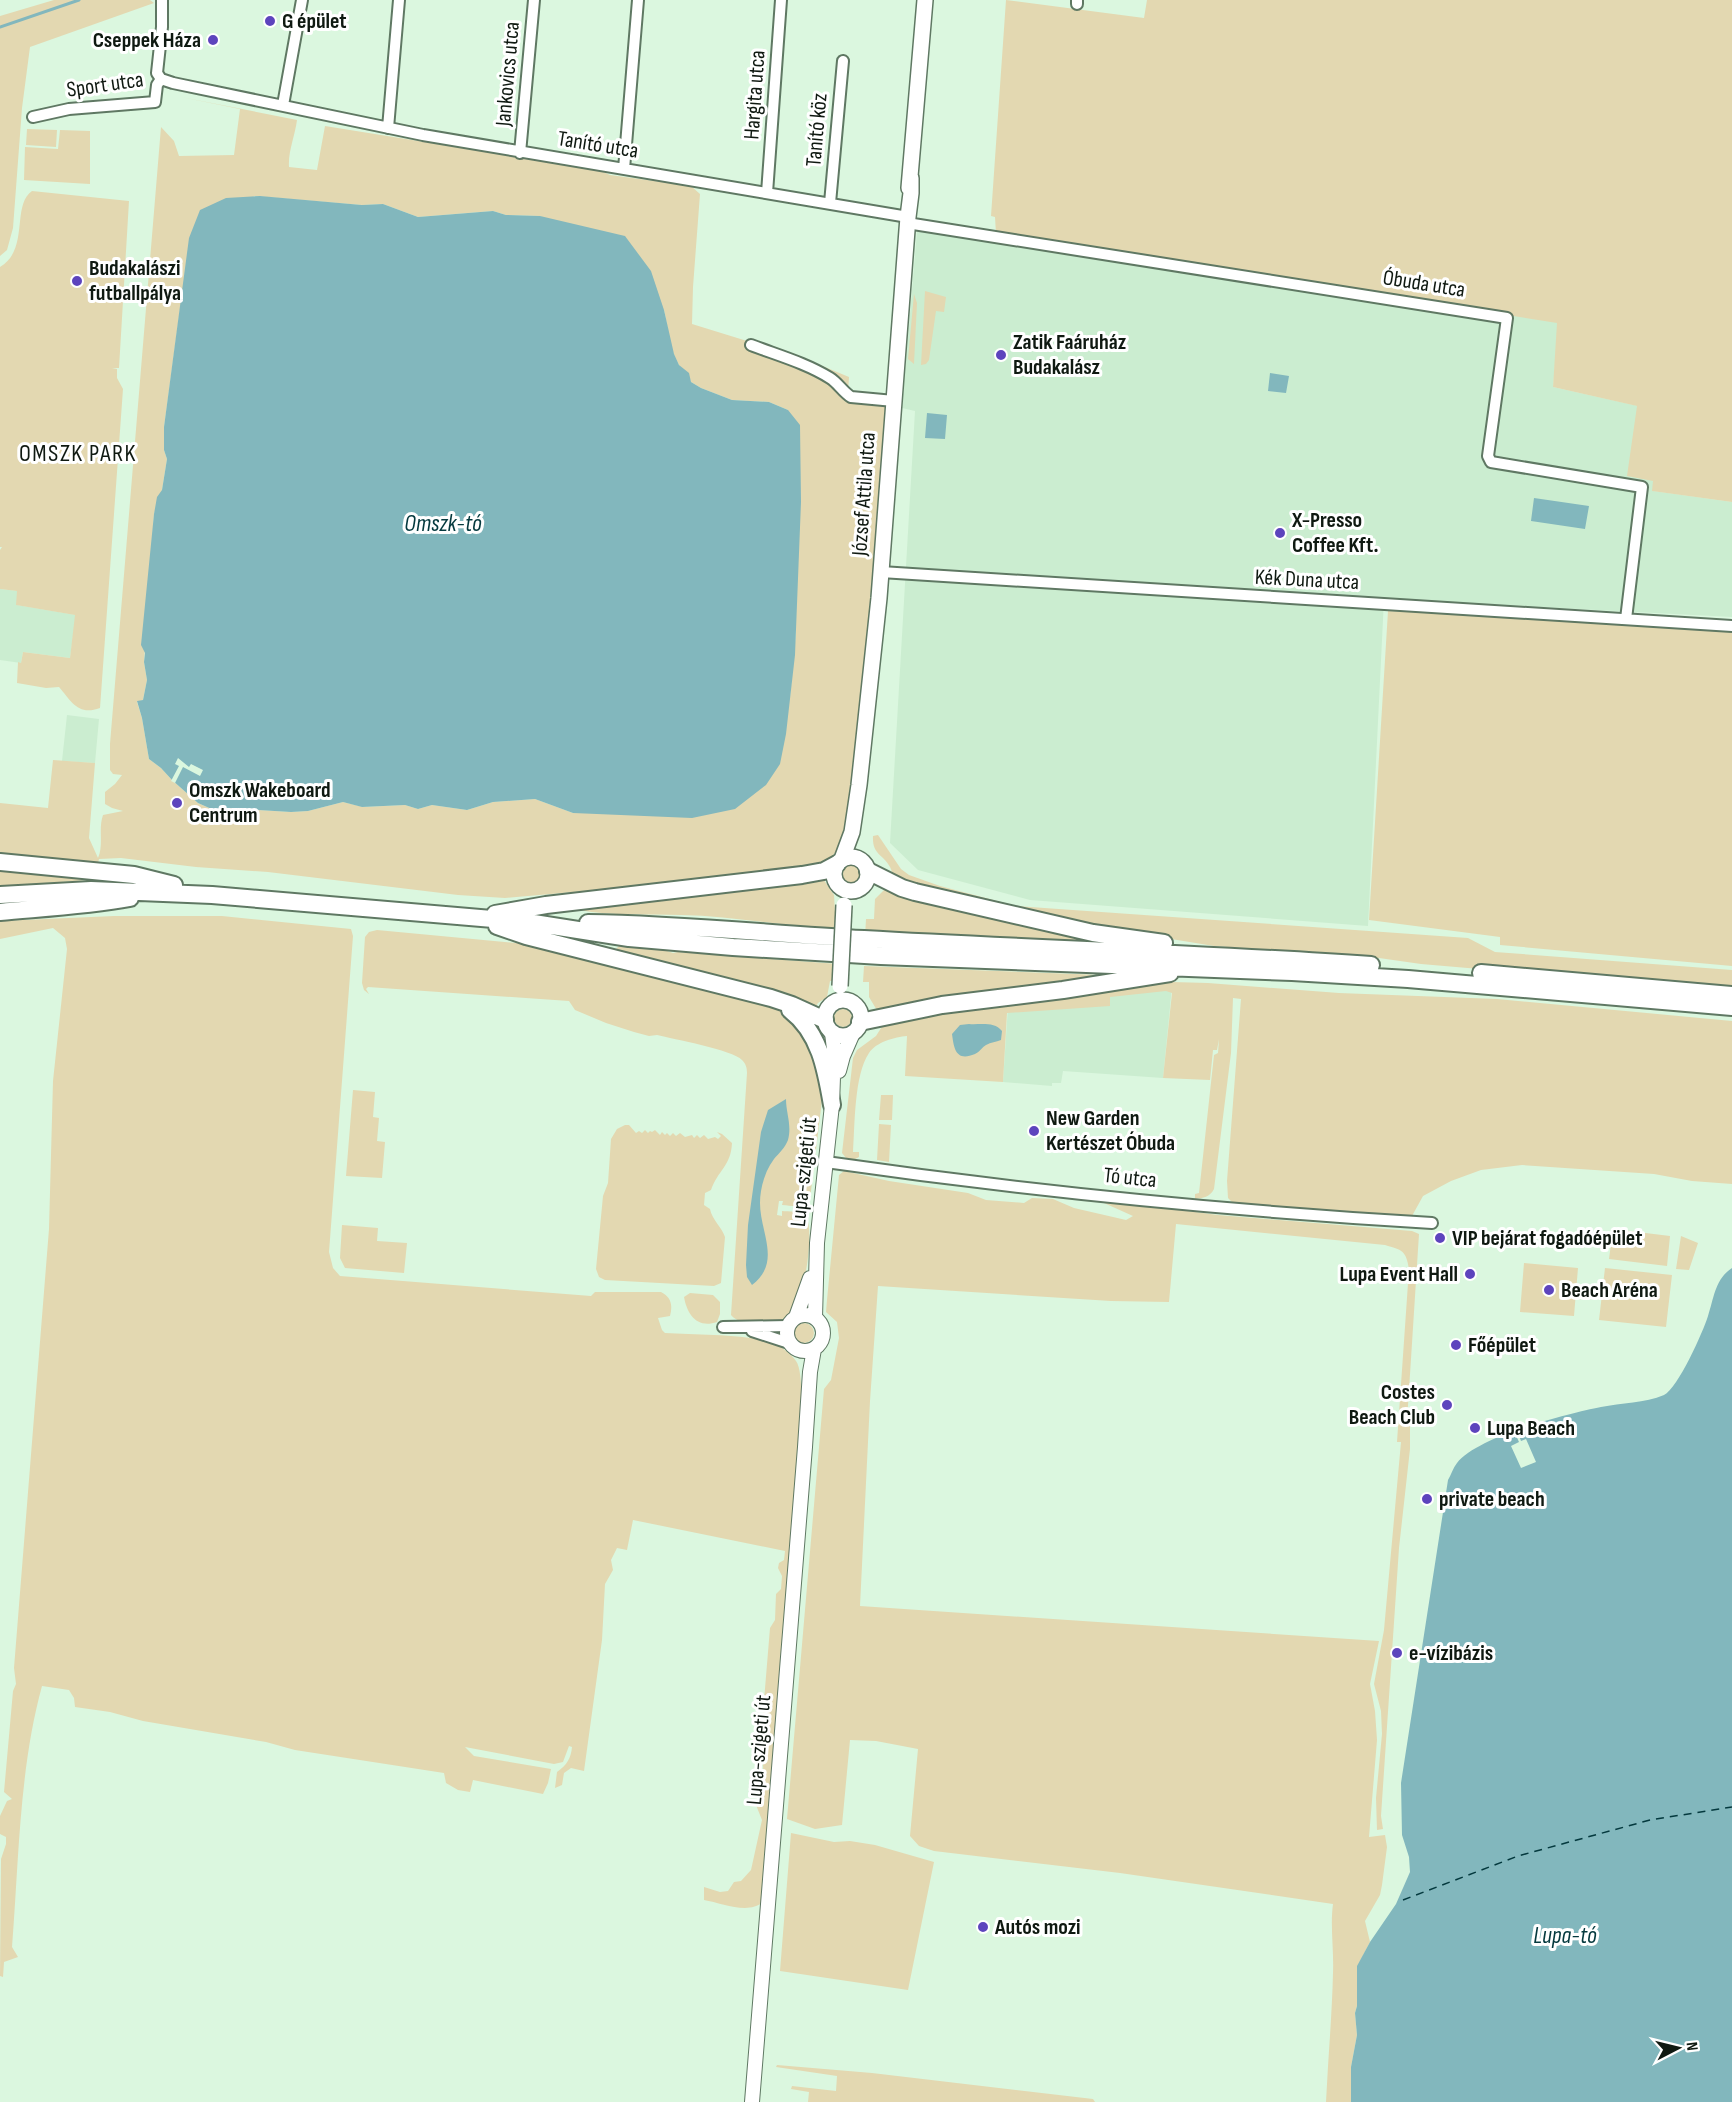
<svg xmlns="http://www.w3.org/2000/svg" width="1732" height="2102" viewBox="0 0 1732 2102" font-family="'Sofia Sans Condensed',sans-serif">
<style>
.built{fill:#cbedd0}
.green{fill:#e3d8b1;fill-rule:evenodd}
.water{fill:#82b7bd}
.pier{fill:#dbf7df}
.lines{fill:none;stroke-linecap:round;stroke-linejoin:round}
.stream{stroke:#82b7bd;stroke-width:3}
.ferry{stroke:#04393e;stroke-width:1.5;stroke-dasharray:8 6;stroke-linecap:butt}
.minor-casing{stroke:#5f7863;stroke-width:14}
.tertiary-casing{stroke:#5f7863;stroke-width:16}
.secondary-casing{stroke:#5f7863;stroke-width:18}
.primary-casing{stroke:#5f7863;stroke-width:20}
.minor{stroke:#fff;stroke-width:10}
.tertiary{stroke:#fff;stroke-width:14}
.secondary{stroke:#fff;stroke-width:15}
.primary{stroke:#fff;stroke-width:16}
.secondary-bridge-casing{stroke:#5f7863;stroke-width:18;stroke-linecap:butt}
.secondary-bridge{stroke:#fff;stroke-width:15}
.poi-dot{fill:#5d44bd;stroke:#fff;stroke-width:2}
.labels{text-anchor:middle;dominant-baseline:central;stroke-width:6;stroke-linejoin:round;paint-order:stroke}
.poi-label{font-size:22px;font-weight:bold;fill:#0f1911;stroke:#fff;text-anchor:start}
.street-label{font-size:22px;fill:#0f1911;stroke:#fff}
.neighbourhood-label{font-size:24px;letter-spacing:1.5px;fill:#0f1911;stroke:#fff}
.water-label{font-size:24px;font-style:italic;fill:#04393e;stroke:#fff}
</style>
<rect width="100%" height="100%" fill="#dbf7df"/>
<path class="built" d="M917,231L1142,264L1559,320L1553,387L1638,406L1653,482V491L1732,502V617L1384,599L1368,926L1030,900L918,870L890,843L915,411L902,408Z
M0,589L18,591L17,605L76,615L70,658L23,652L21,663L0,660Z
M67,715L99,719L95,763L62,761Z
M1172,987L1163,1078L1063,1071L1061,1083H1052V1086L1003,1082L1008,1007Z"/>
<path class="green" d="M54,0H150L154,3L30,47L22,108L13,228L7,250L0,256V16Z
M1006,0L1144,18L1147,0H1732V502L1652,491L1653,481L1627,476L1637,406L1553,387L1557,323L1147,258L1131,253L996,234L995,217L991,216Z
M181,97L297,120C295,136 288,151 289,167L317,170L325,126L599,170L610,175L691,186L700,194L693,287L692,324L808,360L849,377L848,392L889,397L850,818L844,844L831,857L815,867L768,875L505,898L458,895L268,872L196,867L121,858L99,859L97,867L0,857V803L48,808L53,760L95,763L89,838L98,858C104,844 98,829 103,815L123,811L112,808L105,804V792L115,784L122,775L113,774L110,770V744L161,127L174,141L179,156L234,155L240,109ZM254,196L362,205L383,204L418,217L493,211L506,215L540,216L664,310C668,326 669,348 678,363C682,371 688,371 691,382L701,388L732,400L769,402L788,410L796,632L790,697L573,813L535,799L493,802L467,810L432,805L418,809L405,805L363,807L343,802L308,811L291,812L227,808L221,810L219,816L216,811L198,803L172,780L161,768L149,759L142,718L137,702L143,700L147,680L144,662L154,514L162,490L167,459L164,450V427L180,309Z
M27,129L57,130L56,147L26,145Z
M60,130L90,131V184L24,180L25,147L58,149Z
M32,191L129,201L119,368H112L117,369V378L123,389L100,708C78,716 72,702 59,687L46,688L17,683L18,662L21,663L23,652L70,658L75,615L16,605L17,591L0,589V550L2,547H0V267C30,249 11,206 32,191Z
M925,291L946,297L944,312L936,311L929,360L926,364L921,365Z
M914,294L917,303L914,364L908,359Z
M1388,611L1732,623V966L1500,945V937L1369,920Z
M878,835L901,869L909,875L940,886L1016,906L1468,938L1495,952L1732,970V991L1421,964L1379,958L1214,946L1049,919L950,895L893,877C892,874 892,870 890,867C883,854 872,855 873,836Z
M842 874a9 9 0 1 1 18 0a9 9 0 1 1-18 0Z
M0,870L91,880L0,886Z
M822,877L834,895L835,912H840L838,928C786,927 734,916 681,915C647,914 613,916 579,910Z
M888,886L1090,939L1091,942L1090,945L865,937L866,919H874L875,899Z
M114,916H222L351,929L353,936L329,1252L333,1268L340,1276L591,1296L595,1292H661C671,1297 673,1305 670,1316L658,1318L662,1330L665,1333C696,1335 742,1334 771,1342C780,1345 791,1354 796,1361C804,1372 801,1416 800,1430L763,1902C748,1915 722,1903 704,1900V1887L720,1892L728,1891L734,1882L741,1881L751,1870L762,1820L756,1805C765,1787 765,1768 760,1749L770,1628L775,1620L776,1594L781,1589L782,1576L778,1568L779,1563L784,1560L785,1551L633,1520L627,1550L617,1548L611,1560L613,1570L605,1584L602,1640L584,1771L571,1768L564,1773L562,1785L555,1788L557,1772C567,1765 571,1758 572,1747L569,1746L563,1762L554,1764L465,1747L474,1756L551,1769L548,1783L543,1794L473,1780L470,1792L458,1790L446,1783L444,1773L295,1750L266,1742L143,1721L110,1712L75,1707L74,1698L69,1690L42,1686C19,1770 19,1860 12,1947L18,1957L4,1962L3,1977L0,1976L1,1859L6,1844V1837L0,1834V1816L7,1801L12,1799L4,1792L13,1691L16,1684L14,1668L49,1229L53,1081L67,949L65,938L53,928L0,939V921Z
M377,930L536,945L775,1005L792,1016L808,1036L823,1092L810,1199C802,1209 794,1206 782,1205L783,1201H779L777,1215L782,1216V1211C789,1212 800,1210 805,1215C816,1227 804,1297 794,1310C785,1322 771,1322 757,1322C746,1322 738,1323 731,1315L747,1073C747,1068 746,1064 742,1060C733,1050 673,1039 657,1035L649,1036L634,1032L606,1023L575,1010L569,1001L368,987L366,989L369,994L364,990L362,983L365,937L369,932Z
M619,946L664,950L673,953L678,952L838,964L836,981H830L827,997L818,1003L814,1009L787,993L617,953L616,949Z
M864,966L1101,975L1104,978L881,1017L869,997V982H863Z
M1172,982L1208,983L1339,993L1497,999L1732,1021V1184L1692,1181L1654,1174L1522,1165L1481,1170L1451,1181L1423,1196L1412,1216H1410L1234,1204L1228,1198L1227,1181L1241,999L1233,998L1231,1053L1214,1189C1210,1197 1203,1198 1195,1199V1194L1199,1193L1214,1055L1218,1053L1219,1039L1217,1050H1213L1210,1080L1163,1078L1172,993L1166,991L1110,997V1006L1007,1013L1003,1082L905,1076L907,1036C895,1037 876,1042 869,1053C854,1075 855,1125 853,1152H859V1157L853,1160L846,1158L842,1153L853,1058L857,1050L876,1036L883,1025L893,1020L1094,990Z
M834 1018a9 9 0 1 1 18 0a9 9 0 1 1-18 0Z
M353,1090L375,1092L373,1117L379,1118L377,1141L385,1142L382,1178L346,1176Z
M881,1095H893L892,1120H879Z
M879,1124L891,1125L889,1162L877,1160Z
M625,1125H629L636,1133L639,1131L642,1133L645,1130L648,1133L650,1131L652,1132L655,1130L660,1135L662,1132L665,1135L667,1133L670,1136L673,1133L676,1136L680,1133L685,1137L692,1135L694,1138L697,1135L700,1138L704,1135L708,1139L715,1137L718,1139L721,1136L717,1132L722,1134L732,1143C731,1166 718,1170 711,1190L705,1193L704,1205L710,1209C712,1220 722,1227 725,1237L721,1283L714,1286L605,1280L599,1277L596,1269L603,1196L608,1183L611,1139L617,1129Z
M844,1171L889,1181L968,1193L986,1200L1024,1203L1032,1198L1053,1199L1074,1208L1126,1220L1133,1216L1104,1203L1112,1201L1218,1215L1412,1231L1419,1234L1407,1421L1410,1422V1449L1399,1548L1381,1816L1383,1829L1377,1830L1376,1798L1382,1734L1381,1711L1374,1684L1384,1630L1401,1442H1397L1409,1269C1406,1250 1402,1250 1385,1245L1176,1224L1169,1302L1111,1301L878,1286L870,1401L860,1606L1379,1641L1370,1684L1375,1711L1377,1740L1369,1837L1385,1835L1387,1847L1382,1885L1380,1895L1365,1921L1370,1942L1357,1967V2006L1355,2013L1357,2035L1351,2067V2102H1326C1328,2059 1332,2016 1333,1973C1334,1950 1330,1926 1333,1904L1120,1873L934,1851L919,1846L910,1836L918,1749L876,1741L850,1740L842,1825L815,1829L787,1819L824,1389L831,1380L839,1338L837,1322L826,1312L827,1300L839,1175Z
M342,1225L378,1228L377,1241L407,1243L404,1273L345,1268L340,1258Z
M1613,1229L1670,1236L1667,1266L1609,1259Z
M1681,1236L1698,1243L1689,1270L1676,1269Z
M1524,1263L1578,1268L1574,1316L1520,1312Z
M1605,1268L1672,1275L1666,1327L1599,1320Z
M690,1293L713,1295L720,1302V1314L717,1322C697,1329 687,1314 684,1297Z
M794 1333a10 10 0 1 1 20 0a10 10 0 1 1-20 0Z
M791,1833L834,1842L850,1841L875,1845L934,1862L908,1990L780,1971Z
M777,2065L872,2073L1093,2099L1095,2102H808L809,2092L791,2089L792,2086L836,2091L837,2076L776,2067Z"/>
<path class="water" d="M260,196L362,205L383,204L418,217L493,211L506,215L540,216L625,236L651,271L664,310L674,354L679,365L689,373L691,382L701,388L732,400L769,402L788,410L800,425L801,502L795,655L786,734L780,764L766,785L735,809L692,818L573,813L535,799L493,802L467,810L432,805L418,809L405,805L362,807L343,802L308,811L291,812L227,808L221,810L219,817L216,811L198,803L172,780L161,768L149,759L142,718L137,701L143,700L147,680L144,662L145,653L141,645L154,514L157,497L162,490L167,459L164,450V427L189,238L200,210L226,198Z
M1270,373L1289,376L1286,393L1268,391Z
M927,413L947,415L945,439L925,438Z
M1534,498L1589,506L1585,529L1531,521Z
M969,1024C980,1025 994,1021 1002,1031L1001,1040C996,1042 991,1042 986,1045C982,1047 980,1052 975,1054C956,1062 954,1049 952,1034L960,1025Z
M786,1099C786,1113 792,1125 788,1140C785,1148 779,1153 774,1159C765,1171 760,1188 760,1203C760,1233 782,1262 752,1285L747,1277L746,1265L748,1225L761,1132L768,1110Z
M1732,1268V2102H1351V2067L1357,2035L1355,2013L1357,2006V1966L1370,1942L1396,1904L1410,1872L1409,1857L1402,1835L1401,1783L1448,1480C1451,1475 1453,1468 1457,1463C1479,1436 1566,1414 1601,1407C1621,1403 1645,1403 1664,1395C1678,1388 1703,1332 1708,1316C1714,1298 1715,1279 1732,1268Z"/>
<path class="pier" d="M178,758L189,767L191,764L203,770L200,776L183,767L175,783L171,781L179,766L175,764Z
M1516,1428L1521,1441L1526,1439L1536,1462L1521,1468L1511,1446L1519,1442L1513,1429Z"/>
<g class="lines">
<path class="stream" d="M0,27L79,0"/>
<path class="ferry" d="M1403,1900L1518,1856L1650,1820L1732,1807"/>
<g class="minor-casing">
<path id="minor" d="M1077,4V0
M161,79L173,83L423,135L908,217
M283,105L302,0
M33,117L69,109L155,102L157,85L161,79L157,73L162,27V0
M388,128L399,0
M520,153L534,0
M624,169L638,0
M767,193L781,0
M830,203L843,61
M907,223L1507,318L1488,456L1491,462L1642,487L1626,619
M751,345C777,355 806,363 830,378C838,383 843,392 851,397L894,401
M881,572L1732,626
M826,1162C1027,1191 1230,1211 1432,1223
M723,1327L788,1326
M752,1331L789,1343"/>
</g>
<g class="tertiary-casing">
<path id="tertiary" d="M839,1071L843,1056L853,1033
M787 1333a18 18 0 1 1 36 0a18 18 0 1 1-36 0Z
M796,1317L810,1278
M815,1318L817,1243L832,1105L834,1049L832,1033
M752,2102L805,1447L810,1372L814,1349"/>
</g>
<g class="secondary-casing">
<path id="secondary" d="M909,188L925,0
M834 874a17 17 0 1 1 34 0a17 17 0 1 1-34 0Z
M842,859L852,832L859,785L879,598L908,217L911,193V178
M825 1018a18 18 0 1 1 36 0a18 18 0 1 1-36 0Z"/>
</g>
<g class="primary-casing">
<path id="primary" d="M0,862L134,875L174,885
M868,871L902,888L915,892L1093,933L1164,943
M0,895L91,890L212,895L527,922L629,938L733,947L881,956L1292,972L1408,979L1732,1007
M0,912C44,908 87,906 130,898
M495,914L546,905L802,875L824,871L837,864
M588,923C680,924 772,934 864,939C1033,949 1202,953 1371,965
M497,926L526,936L771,998L792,1005L825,1020
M1481,973L1732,995
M790,1010C820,1033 826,1070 832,1105
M860,1022L942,1005L1063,990L1170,973"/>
</g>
<use href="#minor" class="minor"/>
<use href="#tertiary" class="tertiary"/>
<use href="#secondary" class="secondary"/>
<use href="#primary" class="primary"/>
<g class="secondary-bridge-casing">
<path id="secondary-bridge" d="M840,986L844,905"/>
</g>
<use href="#secondary-bridge" class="secondary-bridge"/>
</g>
<g class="poi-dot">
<circle cx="270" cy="21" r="6"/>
<circle cx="213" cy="40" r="6"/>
<circle cx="77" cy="281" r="6"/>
<circle cx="1001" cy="355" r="6"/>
<circle cx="1280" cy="533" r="6"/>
<circle cx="177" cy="803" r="6"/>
<circle cx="1034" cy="1131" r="6"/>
<circle cx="1440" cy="1238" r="6"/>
<circle cx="1470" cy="1274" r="6"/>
<circle cx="1549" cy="1290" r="6"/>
<circle cx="1456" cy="1345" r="6"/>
<circle cx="1447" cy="1405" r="6"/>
<circle cx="1475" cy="1428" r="6"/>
<circle cx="1427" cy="1499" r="6"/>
<circle cx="1397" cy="1653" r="6"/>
<circle cx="983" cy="1927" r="6"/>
</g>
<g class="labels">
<g class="poi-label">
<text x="282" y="21">G épület</text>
<text x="201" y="40" text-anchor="end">Cseppek Háza</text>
<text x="89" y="268">Budakalászi<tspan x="89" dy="25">futballpálya</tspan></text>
<text x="1013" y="342">Zatik Faáruház<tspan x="1013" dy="25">Budakalász</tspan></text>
<text x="1292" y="520">X-Presso<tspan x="1292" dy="25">Coffee Kft.</tspan></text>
<text x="189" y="790">Omszk Wakeboard<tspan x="189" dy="25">Centrum</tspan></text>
<text x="1046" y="1118">New Garden<tspan x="1046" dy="25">Kertészet Óbuda</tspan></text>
<text x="1452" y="1238">VIP bejárat fogadóépület</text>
<text x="1458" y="1274" text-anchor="end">Lupa Event Hall</text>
<text x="1561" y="1290">Beach Aréna</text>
<text x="1468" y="1345">Főépület</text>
<text x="1435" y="1392" text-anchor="end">Costes<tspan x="1435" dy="25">Beach Club</tspan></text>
<text x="1487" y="1428">Lupa Beach</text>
<text x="1439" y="1499">private beach</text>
<text x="1409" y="1653">e-vízibázis</text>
<text x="995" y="1927">Autós mozi</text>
</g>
<g class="street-label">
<text transform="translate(508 74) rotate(-85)">Jankovics utca</text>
<text transform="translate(105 85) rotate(-8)">Sport utca</text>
<text transform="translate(755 95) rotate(-86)">Hargita utca</text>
<text transform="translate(817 130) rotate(-85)">Tanító köz</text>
<text transform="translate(598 145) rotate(9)">Tanító utca</text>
<text transform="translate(1424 284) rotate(9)">Óbuda utca</text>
<text transform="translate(864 494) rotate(-86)">József Attila utca</text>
<text transform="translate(1307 580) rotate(3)">Kék Duna utca</text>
<text transform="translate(804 1172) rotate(-84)">Lupa-szigeti út</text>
<text transform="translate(1130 1178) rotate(6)">Tó utca</text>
<text transform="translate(759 1750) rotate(-85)">Lupa-szigeti út</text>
</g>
<g class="neighbourhood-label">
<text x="78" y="453">OMSZK PARK</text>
</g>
<g class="water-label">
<text x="443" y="523">Omszk-tó</text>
<text x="1565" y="1935">Lupa-tó</text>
</g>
</g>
<g transform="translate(1678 2048) rotate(83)" stroke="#ffffff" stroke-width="4.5" paint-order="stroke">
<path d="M0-4.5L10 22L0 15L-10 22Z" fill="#0f1911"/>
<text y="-9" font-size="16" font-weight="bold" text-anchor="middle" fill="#0f1911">N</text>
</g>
</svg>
